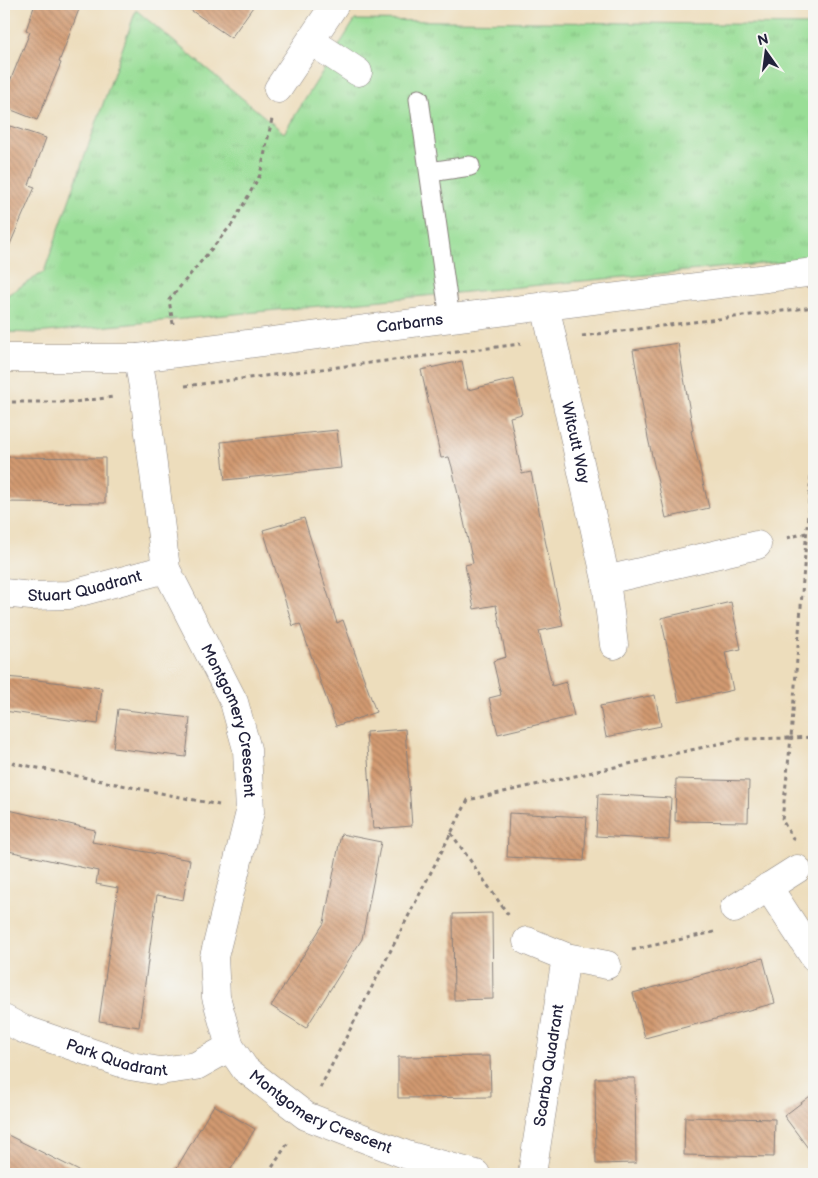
<svg xmlns="http://www.w3.org/2000/svg" width="818" height="1178" viewBox="0 0 818 1178" font-family="'Balsamiq Sans',sans-serif">
<style>
.grass{fill:url(#grass-tufts);stroke:#5e8068}
.building{fill:url(#building-back-hatch)}
.lines{fill:none;stroke-linecap:round;stroke-linejoin:round}
.lane-casing{stroke:#88807c;stroke-width:21}
.street-casing{stroke:#88807c;stroke-width:29}
.path{stroke:#88807c;stroke-width:3;stroke-dasharray:4 4;stroke-linecap:butt}
.lane{stroke:#fff;stroke-width:19}
.street{stroke:#fff;stroke-width:28}
.labels{text-anchor:middle;dominant-baseline:central;stroke-width:5;stroke-linejoin:round;paint-order:stroke}
.street-label{font-size:16px;fill:#22223b;stroke:#f6f6f2}
</style>
<defs>
<pattern id="grass-tufts" width="24" height="20" patternUnits="userSpaceOnUse" patternTransform="scale(1.25)"><rect width="24" height="20" fill="#99de96"/><path d="M3 7l-1-3M5 7V3M7 7l1-3M15 17l-1-3M17 17v-4M19 17l1-3" fill="none" stroke="#84be82"/></pattern>
<pattern id="building-back-hatch" width="6" height="6" patternUnits="userSpaceOnUse" patternTransform="scale(1.25)"><rect width="6" height="6" fill="#d29a71"/><path d="M-1 5l2 2M0 0l6 6M5-1l2 2" fill="none" stroke="#aa7d5e"/></pattern>
</defs>
<rect width="100%" height="100%" fill="#f6f6f2"/>
<filter id="ink" filterUnits="userSpaceOnUse"><feTurbulence type="fractalNoise" baseFrequency=".02" numOctaves="2"/><feDisplacementMap in="SourceGraphic" scale="10" xChannelSelector="R" yChannelSelector="G"/><feConvolveMatrix kernelMatrix="1 2 1 2 8 2 1 2 1" color-interpolation-filters="sRGB"/></filter>
<filter id="wash" filterUnits="userSpaceOnUse"><feTurbulence type="fractalNoise" baseFrequency=".0096" numOctaves="4" result="noise"/><feDisplacementMap in="SourceGraphic" scale="20" xChannelSelector="R" yChannelSelector="G"/><feGaussianBlur stdDeviation="1.12" result="paint"/><feColorMatrix in="noise" values="0 0 0 0 0 0 0 0 0 0 0 0 0 0 0 0 0 1.4 0 .05"/><feComposite in="paint" operator="in"/></filter>
<g filter="url(#wash)">
<rect width="100%" height="100%" fill="#edddbc"/>
<path class="grass" d="M136,10L284,133L355,20L814,25V259L35,333L4,332V297L44,272Z"/>
<g id="blocks">
<path class="building" d="M35,4H81L59,62L61,63L37,120L4,107V96L30,32L26,30Z
M182,4H255L231,38Z
M10,126L46,138L29,185L35,187L4,258V142Z
M678,343L693,430L691,431L709,508L666,518L648,438L633,350Z
M462,361L468,390L514,379L522,414L510,417L522,474L531,472L563,626L539,631L552,686L566,682L574,716L498,734L489,698L501,695L493,661L506,657L496,605L474,609L465,565L473,563L452,467L449,457L441,458L421,370Z
M337,430L341,468L225,480L221,442Z
M4,457L105,458V503L4,502Z
M304,518L337,623L343,620L376,712L336,726L300,624L293,626L263,530Z
M731,602L741,649L725,652L733,690L679,702L661,618Z
M4,677L29,679L102,688L98,724L4,711Z
M655,695L661,726L606,737L600,706Z
M118,709L190,718L186,757L113,748Z
M405,729L412,826L373,829L366,732Z
M676,779L749,781L748,822L675,821Z
M598,794L671,798L669,840L596,836Z
M9,810L95,830L92,842L190,860L183,900L157,895L139,1027L99,1021L118,888L96,884L98,871L4,850V834Z
M509,813L587,817L584,861L507,857Z
M341,834L381,842L362,939L306,1028L271,1006L324,923Z
M492,913L493,999L454,1000L453,914Z
M763,958L775,1003L645,1038L633,993Z
M490,1056L491,1097L398,1098V1057Z
M595,1078H635L636,1163L596,1164Z
M814,1093V1156L784,1116Z
M214,1105L255,1129L228,1174H173Z
M685,1117L775,1119L774,1157L684,1155Z
M4,1133L85,1174H4Z"/>
</g>
</g>
<g filter="url(#ink)">
<use href="#blocks" fill-opacity="0" stroke="#88807c" stroke-width="1"/>
<g class="lines">
<g class="lane-casing">
<path id="lane" d="M419,99L450,319
M430,172L470,166"/>
</g>
<g class="street-casing">
<g id="street">
<path d="M311,41L358,72"/>
<path d="M278,89L335,4"/>
<path id="s1" d="M545,305L606,580L614,645"/>
<path id="s2" d="M4,358H138L814,272"/>
<path id="s3" d="M138,358L144,393L166,569L234,702L247,749L250,812L214,957L216,997L230,1047L245,1069L306,1116L407,1155L476,1174"/>
<path d="M606,580L757,545"/>
<path id="s4" d="M4,593L31,596L69,595L166,569"/>
<path d="M768,887L814,957"/>
<path d="M734,909L797,869"/>
<path d="M527,941L566,957L607,965"/>
<path id="s5" d="M4,1019L23,1029L130,1066L160,1071L196,1066L230,1047"/>
<path id="s6" d="M532,1174L566,957"/>
</g>
</g>
<path class="path" d="M173,324L169,300L233,223L260,175L272,119
M582,336L814,307
M185,386L521,344
M4,402H75L113,397
M787,538L806,533
M4,761L219,805
M451,833L509,916
M794,840L782,820L791,738L814,737
M632,950L714,932
M320,1088L468,800L740,739L791,738L814,435
M268,1174L289,1141"/>
<use href="#lane" class="lane"/>
<use href="#street" class="street"/>
</g>
</g>
<g class="labels">
<g class="street-label">
<text stroke="none"><textPath href="#s2" startOffset="408">Carbarns</textPath></text>
<text stroke="none"><textPath href="#s1" startOffset="141">Witcutt Way</textPath></text>
<text stroke="none"><textPath href="#s4" startOffset="82">Stuart Quadrant</textPath></text>
<text stroke="none"><textPath href="#s3" startOffset="379">Montgomery Crescent</textPath></text>
<text stroke="none"><textPath href="#s5" startOffset="120">Park Quadrant</textPath></text>
<text stroke="none"><textPath href="#s6" startOffset="110">Scarba Quadrant</textPath></text>
<text stroke="none"><textPath href="#s3" startOffset="830">Montgomery Crescent</textPath></text>
</g>
</g>
<rect width="818" height="1178" fill="none" stroke="#f6f6f2" stroke-width="20"/>
<g transform="translate(766 52) rotate(346)" stroke="#f6f6f2" stroke-width="4" paint-order="stroke">
<path d="M0-4L9 19L0 12L-9 19Z" fill="#22223b"/>
<text y="-8" font-size="14" font-weight="bold" text-anchor="middle" fill="#22223b">N</text>
</g>
</svg>
